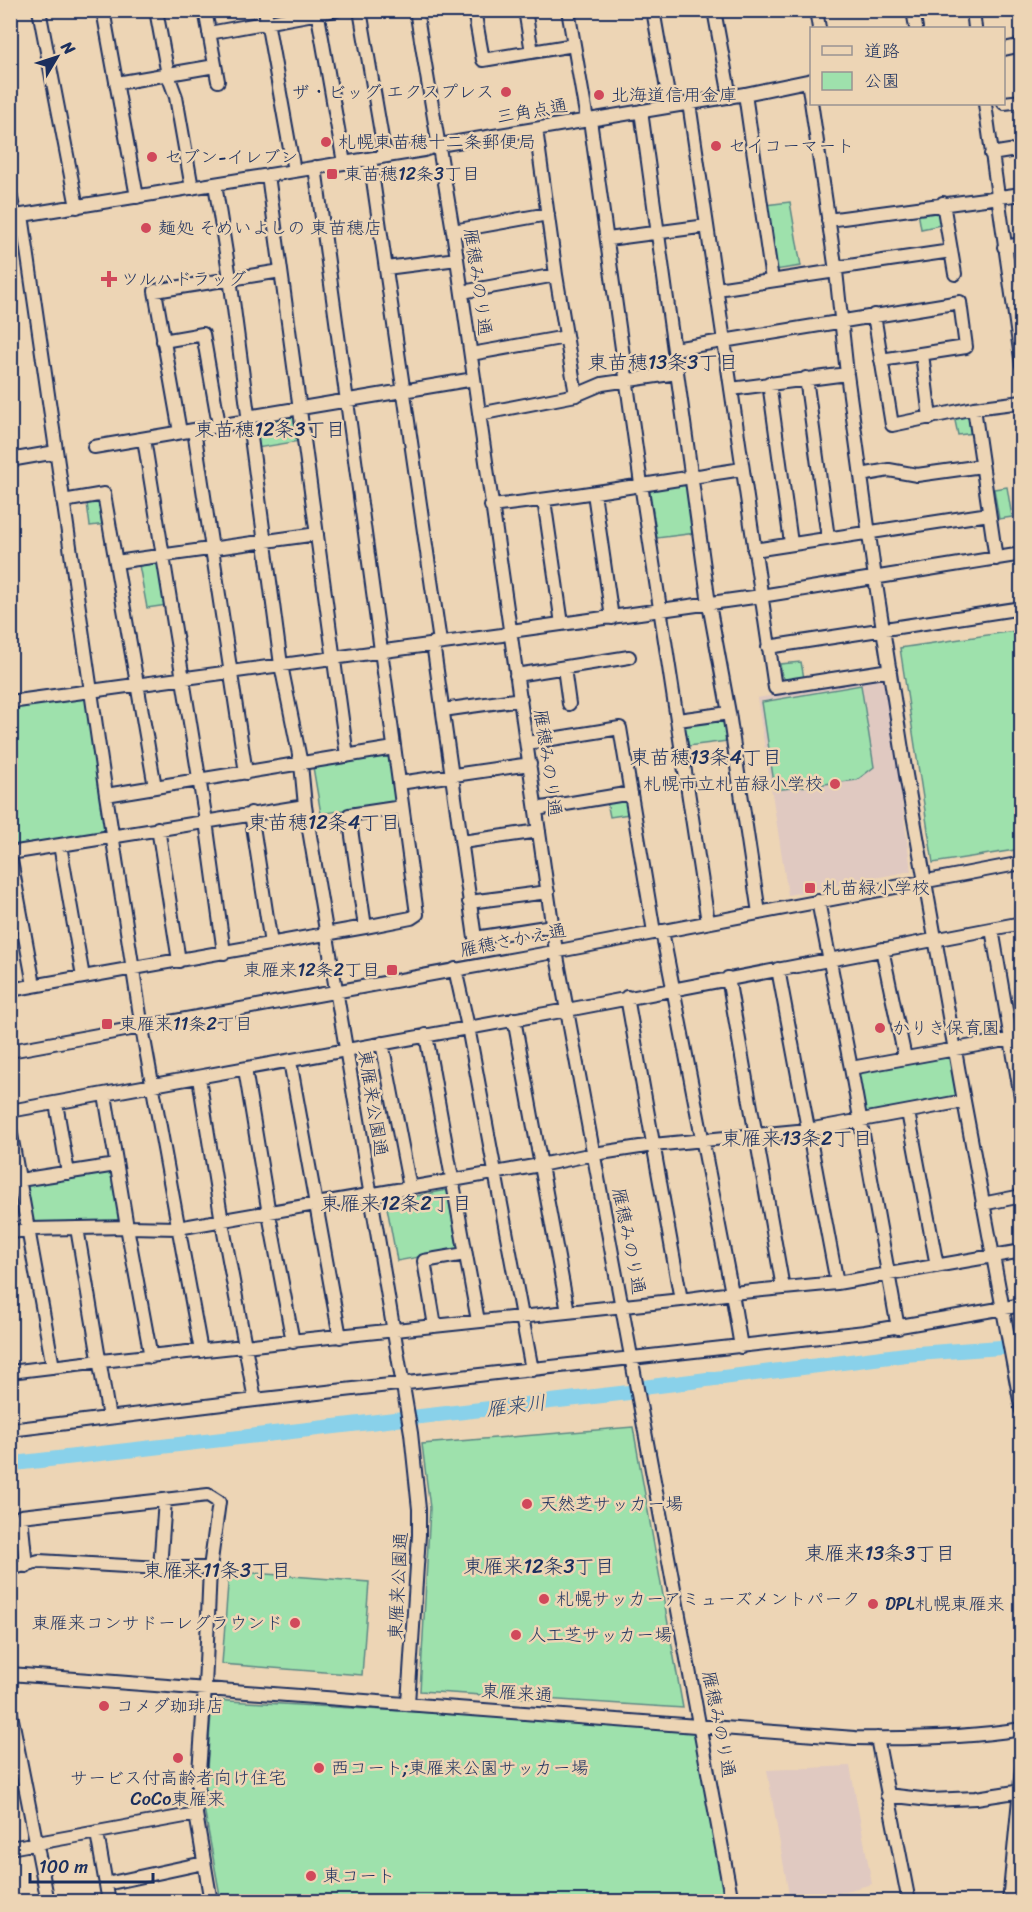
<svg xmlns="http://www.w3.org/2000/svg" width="1032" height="1912" viewBox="0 0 1032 1912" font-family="Sriracha,'Klee One',sans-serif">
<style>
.built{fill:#e0c9c1}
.green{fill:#9ee1ac;stroke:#5c8885;stroke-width:1.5}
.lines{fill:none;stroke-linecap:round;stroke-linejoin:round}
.river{stroke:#89d1ea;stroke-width:15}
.minor-casing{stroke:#1b2f5e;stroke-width:16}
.minor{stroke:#edd5b5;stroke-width:12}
.poi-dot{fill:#d1495b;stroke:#edd5b5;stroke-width:2}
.labels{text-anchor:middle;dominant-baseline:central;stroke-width:5;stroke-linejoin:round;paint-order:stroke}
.poi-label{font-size:18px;fill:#1b2f5e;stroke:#edd5b5;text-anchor:start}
.street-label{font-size:18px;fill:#1b2f5e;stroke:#edd5b5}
.neighbourhood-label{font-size:20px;fill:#1b2f5e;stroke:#edd5b5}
.water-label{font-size:20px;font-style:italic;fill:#2c4773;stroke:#edd5b5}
</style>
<rect width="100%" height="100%" fill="#edd5b5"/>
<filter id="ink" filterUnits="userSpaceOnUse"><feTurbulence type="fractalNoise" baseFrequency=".0167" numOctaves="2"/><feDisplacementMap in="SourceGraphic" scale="12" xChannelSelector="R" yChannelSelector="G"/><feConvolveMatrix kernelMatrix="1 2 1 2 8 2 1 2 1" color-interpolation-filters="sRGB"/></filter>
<g filter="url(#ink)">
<path class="built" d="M886,677L911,871L788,895L757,698Z
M850,1766L872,1884L809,1901H790L767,1770Z"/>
<path class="green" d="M790,202L801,266L775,270L765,205Z
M938,209L941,225L921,229L918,212Z
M295,414L300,441L257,448L253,421Z
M970,414L974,433L958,435L954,416Z
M685,482L689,485L696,533L657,538L650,492L652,487Z
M1007,487L1012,517L999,519L994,489Z
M102,500L106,524L90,526L87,503Z
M159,561L167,605L147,608L139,565Z
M1021,630V849L933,863L900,648Z
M801,662L804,678L786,680L782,676L780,664Z
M861,685L874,767L857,780L775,790L762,702Z
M87,695L107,832L11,848L10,706Z
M720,718L723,720L727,741L688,746L684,726L688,722Z
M389,754L397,801L321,814L313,767Z
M627,800L629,814L610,817L607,802Z
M950,1055L959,1098L864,1115L856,1071Z
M111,1170L121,1223L32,1224L25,1184Z
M447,1190L458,1250L397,1261L386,1202Z
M633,1427L683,1708L420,1691L430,1508L422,1444Z
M229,1571L369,1582L362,1675L222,1664Z
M212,1700L694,1728L725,1901H221L204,1808Z"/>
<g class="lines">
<path class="river" d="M10,1464L633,1392L647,1387L910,1354L1022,1346"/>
<g class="minor-casing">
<path id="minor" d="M39,10L77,207
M103,10L137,197
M156,10L168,75L176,97L192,188
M205,10L218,81
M265,10L294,171
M317,10L344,163
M360,10L385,156
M416,10L453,231L556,951L732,1902
M474,10L483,60L574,45
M525,10L532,52
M568,10L587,120
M653,10L670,106
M714,10L730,97
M816,10L819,28
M913,10L916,28
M973,10L975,28
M209,33L336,10
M1004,49L1022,45
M117,83L215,66
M745,94L772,280
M689,103L775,688L890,670
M1004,103L1022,101
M985,104L1022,365
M641,111L709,604L729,713L759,913
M590,120L641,484L708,922
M536,129L556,275L576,395
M991,154L1022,149
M370,159L440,642
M268,175L347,756
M215,184L230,278L281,665L301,764L305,806L411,1433L419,1509V1535L408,1703
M10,194L15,217
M943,203L955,274
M22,215L106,795L142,1028L201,1351
M10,217L424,150L439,145L745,94L812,80
M828,220L1022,194
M453,231L548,214
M608,239L707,226
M1004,247L1022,244
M386,268L457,259
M835,268L951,251
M717,289L836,271
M462,292L556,275
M874,315L892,425L974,408L1022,402
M163,341L203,334L219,425
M674,349L960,302L966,347L881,360
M471,354L566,337
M922,354L930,418
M806,378L828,538
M769,383L791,543
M731,389L847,374
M974,408L996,559
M479,414L576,395L602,384L677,373
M247,417L474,379
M194,430L246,773
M180,432L155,291L281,271
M144,439L206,821L224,953
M94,447L247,421
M10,460L56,452
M861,475L889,470L917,475L982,466
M594,493L612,618
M544,500L562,624
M63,501L104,494L155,787
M491,506C575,497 659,482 742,469
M754,550L989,514
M116,562L317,534
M433,643L475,938L552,926
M768,647L1022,608
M564,668L569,704
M516,675L629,657
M10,702L502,635L511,631L761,596L1022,554
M443,710L521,699
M678,720L729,713
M527,743L620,728L654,932
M399,783L530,764
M106,795L394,748
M536,809L631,793
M251,813L271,944
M158,828L179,961
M462,842L539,831
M60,845L83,977
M10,853L305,806
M10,855L34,985
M818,901L851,1068L898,1328
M469,902L548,892
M365,927L349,815L402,807
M992,929L1022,1103
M662,931L732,1293L837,1283L1022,1251
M882,949L905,1058
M455,969L468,1027L532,1370
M778,969L837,1283
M728,978L783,1288
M10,990L365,927L411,918L417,914L315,167
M514,1019L568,1312
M426,1035L478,1321
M382,1043L410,1188
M10,1051L543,954L1022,863
M290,1061L340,1337
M851,1068L1022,1037
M245,1069L269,1214L293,1342
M199,1078L222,1222L255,1400
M105,1095L127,1227L151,1357
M964,1101L1022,1411
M56,1103L68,1173
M10,1111L567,1010L1022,923
M908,1112L937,1266
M10,1129L53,1367
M20,1180L116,1165
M982,1204L1022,1196
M77,1228L109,1418
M10,1233L29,1229L127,1227L178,1228L540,1165L594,1154L653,1145L808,1130L964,1101L906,775L875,578L847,374L836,271L808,81
M681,1300L732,1293L741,1347
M435,1326L424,1261L465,1254
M10,1372L101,1361L681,1300L627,997
M10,1430L255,1400L865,1332L1022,1305
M26,1566L21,1516L208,1495L219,1502L210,1568
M160,1568L165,1500
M10,1569L39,1561L160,1568H210L205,1688L196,1814L211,1902
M10,1674L855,1738C911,1739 966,1738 1022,1729
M10,1709L48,1902
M877,1738L909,1902
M887,1795L930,1800L976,1798L1022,1791
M97,1833L109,1902
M10,1848L196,1814
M106,1884L204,1863
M1009,1902L1022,1768"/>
</g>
<use href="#minor" class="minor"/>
</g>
</g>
<g class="poi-dot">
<circle cx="506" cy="92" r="6"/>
<circle cx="599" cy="95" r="6"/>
<circle cx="326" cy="142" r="6"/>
<circle cx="716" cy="146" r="6"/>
<circle cx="152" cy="157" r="6"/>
<rect x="326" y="168" width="12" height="12" rx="3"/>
<circle cx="146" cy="228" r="6"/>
<path d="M106 270h6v6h6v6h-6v6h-6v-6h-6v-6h6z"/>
<circle cx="835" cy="784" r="6"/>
<rect x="804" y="882" width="12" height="12" rx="3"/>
<rect x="386" y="964" width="12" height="12" rx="3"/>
<rect x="101" y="1018" width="12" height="12" rx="3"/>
<circle cx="880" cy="1028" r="6"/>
<circle cx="527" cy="1504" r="6"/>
<circle cx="544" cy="1599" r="6"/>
<circle cx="873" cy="1604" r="6"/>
<circle cx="295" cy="1623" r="6"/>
<circle cx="516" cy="1635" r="6"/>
<circle cx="104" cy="1706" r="6"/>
<circle cx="178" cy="1758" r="6"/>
<circle cx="319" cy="1768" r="6"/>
<circle cx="311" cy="1876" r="6"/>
</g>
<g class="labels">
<g class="poi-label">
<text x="494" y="92" text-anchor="end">ザ・ビッグ エクスプレス</text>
<text x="611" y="95">北海道信用金庫</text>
<text x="338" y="142">札幌東苗穂十二条郵便局</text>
<text x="728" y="146">セイコーマート</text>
<text x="164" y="157">セブン-イレブン</text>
<text x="344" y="174">東苗穂12条3丁目</text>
<text x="158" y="228">麺処 そめいよしの 東苗穂店</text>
<text x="121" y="279">ツルハドラッグ</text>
<text x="823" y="784" text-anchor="end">札幌市立札苗緑小学校</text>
<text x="822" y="888">札苗緑小学校</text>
<text x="380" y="970" text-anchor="end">東雁来12条2丁目</text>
<text x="119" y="1024">東雁来11条2丁目</text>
<text x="892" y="1028">かりき保育園</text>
<text x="539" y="1504">天然芝サッカー場</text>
<text x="556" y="1599">札幌サッカーアミューズメントパーク</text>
<text x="885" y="1604">DPL札幌東雁来</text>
<text x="283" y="1623" text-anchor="end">東雁来コンサドーレグラウンド</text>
<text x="528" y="1635">人工芝サッカー場</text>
<text x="116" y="1706">コメダ珈琲店</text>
<text x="331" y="1768">西コート;東雁来公園サッカー場</text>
<text x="178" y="1778" text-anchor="middle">サービス付高齢者向け住宅<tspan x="178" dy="21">CoCo東雁来</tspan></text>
<text x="323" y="1876">東コート</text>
</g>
<g class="street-label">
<text transform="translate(532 111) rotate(-10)">三角点通</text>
<text transform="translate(478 282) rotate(82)">雁穂みのり通</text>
<text transform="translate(548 763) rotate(82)">雁穂みのり通</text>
<text transform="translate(513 940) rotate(-11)">雁穂さかえ通</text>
<text transform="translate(373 1103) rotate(81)">東雁来公園通</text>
<text transform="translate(629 1241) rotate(79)">雁穂みのり通</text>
<text transform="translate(398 1586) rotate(-87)">東雁来公園通</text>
<text transform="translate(517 1693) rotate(4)">東雁来通</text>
<text transform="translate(719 1724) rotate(79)">雁穂みのり通</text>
</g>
<g class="neighbourhood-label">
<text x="663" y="362">東苗穂13条3丁目</text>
<text x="270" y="429">東苗穂12条3丁目</text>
<text x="706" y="757">東苗穂13条4丁目</text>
<text x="324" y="822">東苗穂12条4丁目</text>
<text x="797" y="1138">東雁来13条2丁目</text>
<text x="396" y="1203">東雁来12条2丁目</text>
<text x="880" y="1553">東雁来13条3丁目</text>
<text x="539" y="1566">東雁来12条3丁目</text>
<text x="217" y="1570">東雁来11条3丁目</text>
</g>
<g class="water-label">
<text transform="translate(516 1406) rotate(-7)">雁来川</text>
</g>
</g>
<rect width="1032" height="1912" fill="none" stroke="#edd5b5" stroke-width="36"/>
<rect x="18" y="18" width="996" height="1876" fill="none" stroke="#1b2f5e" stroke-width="2" filter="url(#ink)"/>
<rect x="810" y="27" width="195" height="78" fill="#edd5b5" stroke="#999392" stroke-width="1.5"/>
<rect x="822" y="46" width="30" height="9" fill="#edd5b5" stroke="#999392" stroke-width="1.5"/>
<text x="864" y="57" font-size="18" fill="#1b2f5e">道路</text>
<rect x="822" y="72" width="30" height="18" fill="#9ee1ac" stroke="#999392" stroke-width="1.5"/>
<text x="864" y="87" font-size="18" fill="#1b2f5e">公園</text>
<g transform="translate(57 57) rotate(51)" stroke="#edd5b5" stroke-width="4.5" paint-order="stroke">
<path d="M0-4.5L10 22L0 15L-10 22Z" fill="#1b2f5e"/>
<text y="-9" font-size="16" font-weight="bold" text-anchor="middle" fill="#1b2f5e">N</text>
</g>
<path d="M30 1873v9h123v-9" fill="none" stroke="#1b2f5e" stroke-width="3"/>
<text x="39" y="1873" font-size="18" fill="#1b2f5e" stroke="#edd5b5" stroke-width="4.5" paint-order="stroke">100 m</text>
</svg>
